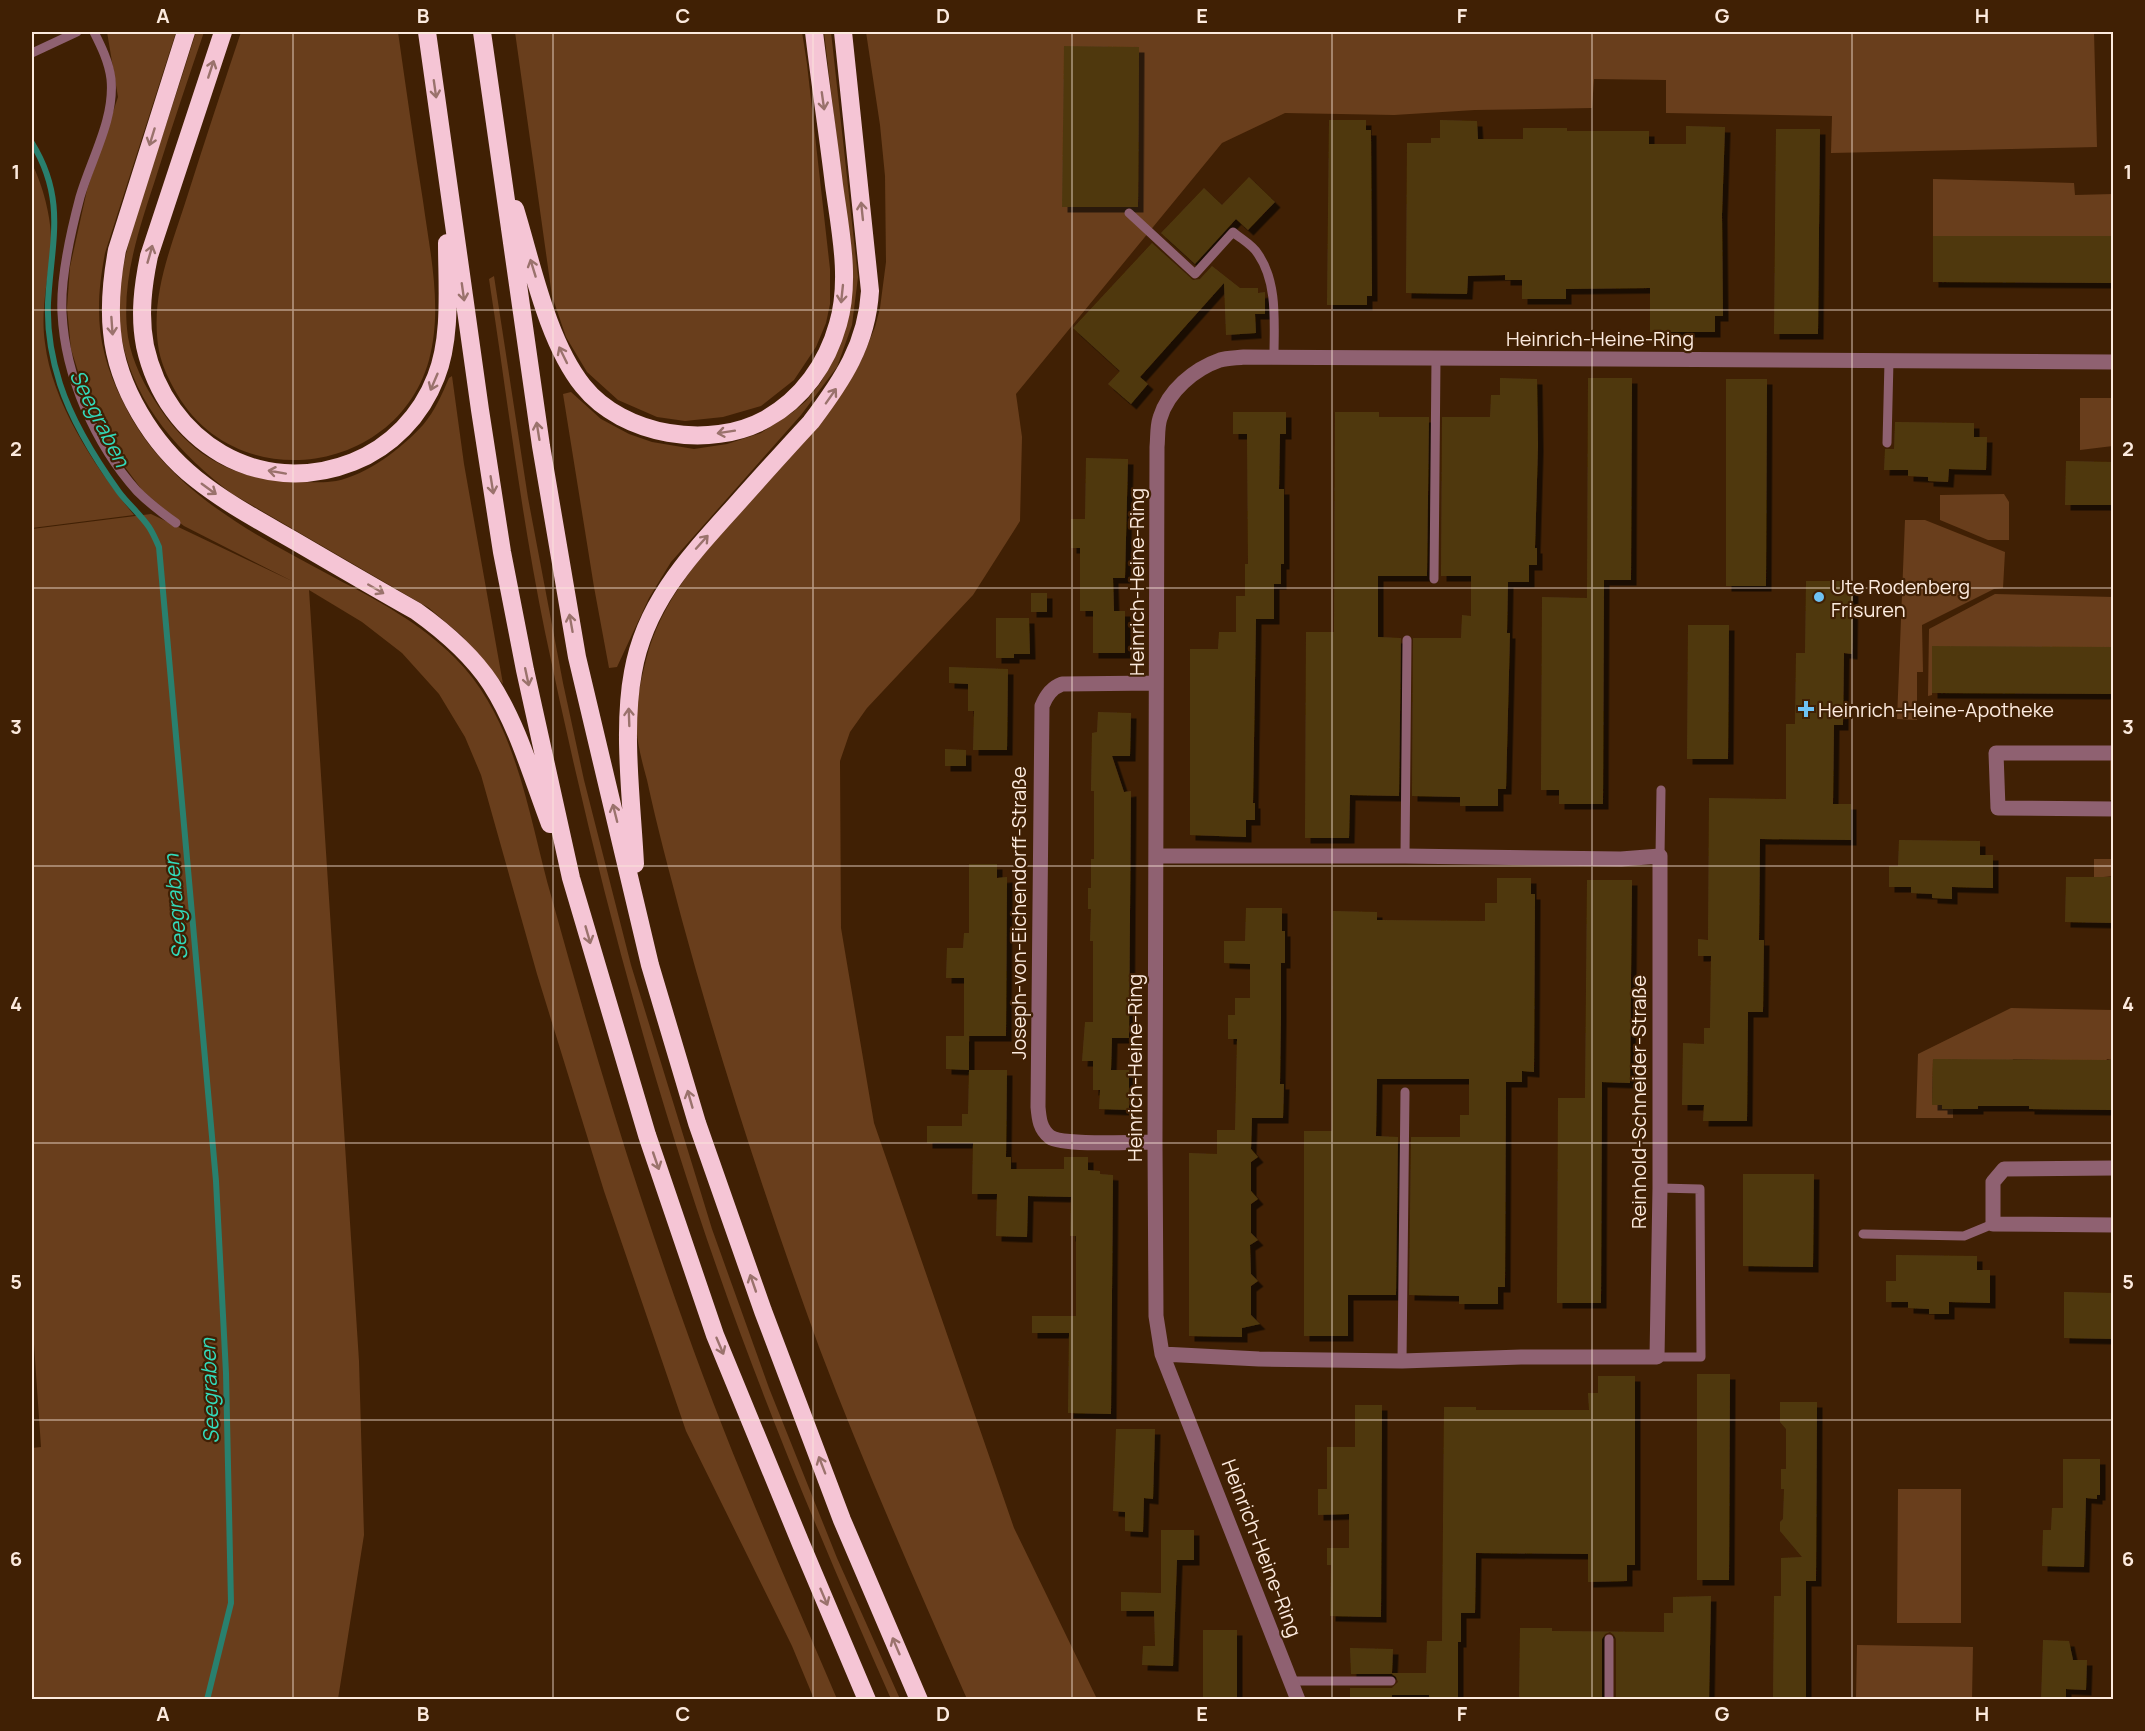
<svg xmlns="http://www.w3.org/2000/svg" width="2145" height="1731" viewBox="0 0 2145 1731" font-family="Manrope,sans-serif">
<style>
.green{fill:#693e1c}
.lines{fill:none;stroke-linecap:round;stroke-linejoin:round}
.stream{stroke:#29806e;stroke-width:6}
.building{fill:#503911;filter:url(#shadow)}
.service{stroke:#8f6171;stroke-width:9}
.minor{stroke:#8f6171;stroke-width:15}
.motorway{stroke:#f5c5d5;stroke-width:18}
.oneway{stroke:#9a726c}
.grid{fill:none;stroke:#fceade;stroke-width:1.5;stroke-opacity:0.55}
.poi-dot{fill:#6ec2f3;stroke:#402004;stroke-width:2}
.labels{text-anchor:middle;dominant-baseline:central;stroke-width:4.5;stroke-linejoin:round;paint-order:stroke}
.street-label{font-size:20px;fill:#fceade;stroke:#402004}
.poi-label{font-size:20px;fill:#fceade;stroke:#402004;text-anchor:start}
.water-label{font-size:21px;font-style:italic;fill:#32dbbb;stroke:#402004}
.neatline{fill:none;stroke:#fceade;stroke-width:2}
.grid-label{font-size:20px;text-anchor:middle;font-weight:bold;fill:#fceade}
</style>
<defs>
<filter id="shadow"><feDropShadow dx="5.5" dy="5.5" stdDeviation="0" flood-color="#0009"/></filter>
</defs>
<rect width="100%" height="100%" fill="#402004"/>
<path class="green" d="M107,32H176L105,253C94,311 97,350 123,402C165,490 253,534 335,578C377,600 420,623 455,658C518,721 528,816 552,899C580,1000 609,1101 642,1201C673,1295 706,1388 744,1480C774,1554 806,1626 837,1699H814L792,1646L686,1431L604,1191L537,974L481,775L465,737L439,694L402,653L362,622L309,590L359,1361L364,1535L338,1699H32V1448L41,1447L32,1315V529L151,514L294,582L184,526L161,509L163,508L142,490L108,444L87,400L71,349L67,308L70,267L87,190L118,97Z
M196,32H204C188,79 172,126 157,174C140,227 120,280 128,337C132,362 145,387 159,407C193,459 238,481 300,482C312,482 325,483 336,481C367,475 402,448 423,425C435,411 442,394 449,378L452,376L464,464L503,684L462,636L429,608L231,493C181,455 135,405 122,340C112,288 130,237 145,188C162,136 180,84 196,32Z
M241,32H398C406,88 414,145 423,201C430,253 443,308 429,360C397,475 237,497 177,394C169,380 162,366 159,351C149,295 172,246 188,194C205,140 223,86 241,32Z
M515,32H802L807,64L830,269V304L826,323L816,347L794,380L761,406L723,417L685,421L657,417L618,400L587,372L566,337L552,296Z
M824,32H831L858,277L852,325L837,367L801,415L671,562L649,598L617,667L609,668L594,587L563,394L571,392L601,419L629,434L652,442L694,449L727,444L761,433L793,412L806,401L821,382L842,342L845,209Z
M866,32H2094L2097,147L1831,153L1832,116L1666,113V80L1594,79L1592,108L1475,110L1394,115L1285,113L1222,143L1016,394L1022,437L1020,521L973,595L867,708L850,732L840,761L841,928L874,1123L1014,1528L1097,1699H967C916,1583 864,1466 819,1347C768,1207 721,1064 682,920C670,874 657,827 647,780C642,762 637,743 636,724C636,702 641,680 646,660C661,598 707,550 747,503C780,465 812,426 845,388L862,359L875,327L880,308L886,262L885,176L880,125Z
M32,164C43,185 52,220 51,243C49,277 40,309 45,343C52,403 96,469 134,515L32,528Z
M1933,179L2074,183L2075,195L2113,194V236H1933Z
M494,276L528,498L563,683L584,780L631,965L712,1229L769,1388L837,1558L900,1699H891C829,1559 769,1417 718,1271C645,1063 590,848 545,632C521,515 507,396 489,279Z
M2080,398H2113V446L2080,450Z
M2004,494L2009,502V540H1988L1940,520V495Z
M1905,520H1925L2005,552L2003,588L1994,589L1922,625L1923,672H1917V720L1897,719Z
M1995,594L2113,597V647H1932V695L1928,696L1929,629Z
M2110,760L2114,761L2113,800H2110Z
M2094,859H2113V876L2094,878Z
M2011,1008L2113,1010V1060L2107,1059L2106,1061L2013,1059L2012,1061L1933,1059L1932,1105H1942V1109H1953V1118H1916L1918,1054Z
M1898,1489H1961V1623H1897Z
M1857,1645L1973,1647L1972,1699H1856Z"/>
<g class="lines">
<path class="stream" d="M32,143C67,200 51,243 48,303C47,329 52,359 60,384C72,421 96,460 119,492C128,504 140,514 149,527C153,533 156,540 159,547L216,1181L226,1373L231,1603L207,1700"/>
</g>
<path class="building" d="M1064,46L1139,47L1138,207H1062Z
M1329,120H1366V130H1371L1372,296H1367V305H1327Z
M1440,120L1477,121L1478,139H1523V128H1567V131H1649V144H1686V126L1725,127L1722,214L1723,316H1715V332H1650V288L1566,289V299H1522V280H1505V275L1468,276L1467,294L1406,293L1407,143H1431V138H1440Z
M1776,129H1820L1818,334H1774Z
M1249,177L1275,202L1248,230L1236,219L1195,264L1161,233L1204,188L1222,205Z
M1933,236H2114V283L1933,282Z
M1152,243L1193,280L1200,279L1212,266L1240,288H1258V293L1265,292V314H1255L1256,333L1226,335L1224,283L1140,377L1148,384L1131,404L1108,384L1120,371L1073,328Z
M1500,378L1537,379L1538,446L1535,548H1537V565H1529V582H1508L1507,633H1510L1506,789H1498V806H1460V797L1412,796L1413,638H1461L1462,615L1471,616V576H1441L1442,417H1490L1491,395H1500Z
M1588,378H1632L1631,580H1604L1603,804H1559V790H1541L1542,597L1587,598Z
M1726,379H1767L1766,586H1726Z
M1233,412H1286V434H1280L1279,489H1284V564H1281V584H1274V619H1256L1253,803H1255V820H1246V837L1190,835V649H1218L1219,632H1236V596H1245V564H1248L1247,434H1233Z
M1335,412H1379V417H1429L1427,576H1378V637L1401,638L1399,796L1350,795L1349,838H1305L1306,632H1334Z
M1895,422L1974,423V437H1987L1986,470L1949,469L1948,482L1928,481V477L1908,476V470H1884L1885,449H1894Z
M1086,458L1128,459L1125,578H1113L1114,611H1125V653H1093V611H1080V548H1071V519H1085Z
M2066,461L2114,462V505H2065Z
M1806,581H1853L1852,654L1844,653L1843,725H1834L1833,804H1851V840L1760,839L1759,940H1764L1763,1012H1748L1747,1121H1703L1704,1105H1682L1683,1043L1704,1044V1028H1710L1711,956H1698V939L1708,940L1709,798L1786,799V724H1795L1796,653H1805Z
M1031,593H1047V612H1031Z
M996,618H1029L1030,654H1014V658H996Z
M1688,625H1729L1728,759H1687Z
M1932,646L2114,647V694L1932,693Z
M949,667L1008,669L1007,750H973L974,711H968V684L949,683Z
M1098,712L1131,713L1130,756H1112L1124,792L1131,791L1129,1038H1112L1111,1070H1129V1110L1099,1109L1100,1090H1093V1061H1082L1085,1022H1093V941H1090L1091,909H1088V888H1091V859H1094V791H1091L1092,733L1097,732Z
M945,749L966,750V766H945Z
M1899,840L1980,841V855H1993V888L1952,887V899L1932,898V894L1911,893V887H1889V866H1898Z
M969,864H997V878L1007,877L1006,1036H969V1070L946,1069V1036H964V978H946L947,948H963L964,933H969Z
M2066,877H2114V923L2065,922Z
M1497,878H1531V894H1535L1534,1072L1522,1071V1082H1506L1505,1287H1498V1304H1459V1296L1409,1295L1411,1137H1460V1115H1469V1079H1377L1376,1136L1398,1137L1396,1295H1348V1336H1304V1131H1332L1333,911L1377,912V920L1485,921V903H1497Z
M1587,880H1632L1630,1083L1602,1082L1601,1303H1557L1558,1098H1585Z
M1246,908H1282V931H1285V963H1281V1015L1280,1084H1284L1283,1118H1252L1251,1149L1258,1157L1251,1162V1191L1258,1199L1251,1204V1233L1258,1240L1250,1245L1251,1274L1258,1281L1251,1286V1315L1260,1324L1242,1328V1337L1189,1336V1153L1217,1154V1130H1235L1237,1039H1228V1015H1235V998H1250V964L1224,963V941H1245Z
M1933,1059L2114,1060V1106L2112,1110L2029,1109V1106H1978V1109H1942V1105H1932Z
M969,1070H1007L1006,1157H1011V1169H1064V1157H1088V1170L1100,1171V1174L1113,1175L1111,1414L1068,1413L1069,1333H1032V1316H1076V1236H1070L1071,1197L1028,1196L1027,1237L996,1236L997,1194H972L973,1143H927V1126H962V1114H968Z
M1743,1174H1814L1813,1267L1743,1266Z
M1896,1255L1977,1256V1270H1990V1303L1949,1302V1314H1929V1309L1908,1308V1302H1886V1281H1896Z
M2064,1292L2114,1293V1339L2064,1338Z
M1697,1374H1730L1729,1580H1697Z
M1598,1376H1635V1565H1627V1581L1588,1582V1554L1476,1553L1475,1613H1461V1642H1458V1700H1429V1695H1392V1700H1350V1688H1392L1398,1682L1396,1677L1392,1674H1351L1350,1648L1393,1649L1392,1673H1426L1427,1641H1442L1444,1407H1476V1410H1589L1588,1393H1598Z
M1780,1402H1817L1816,1581H1806V1700H1773L1774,1596H1781V1558L1802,1557L1780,1531V1522L1783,1519L1784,1489H1781V1469H1786V1429L1780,1422Z
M1355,1405H1382L1381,1617L1330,1616L1331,1565H1327V1548H1349V1514L1318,1515V1489H1327V1447H1355Z
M1116,1429H1155L1153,1499L1144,1498L1143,1532L1125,1531V1512L1113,1511Z
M2063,1459H2100V1495H2097V1499L2086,1498L2084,1567L2042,1566L2043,1530H2051L2052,1508H2063Z
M1161,1530H1194V1560H1177L1173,1666L1142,1665L1143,1646H1155L1154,1611H1121V1592L1161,1593Z
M1711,1596L1709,1700H1616V1639L1614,1635L1610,1632L1605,1634L1602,1639V1700H1519L1520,1628H1552V1631L1664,1632V1613H1673V1597Z
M1203,1630H1237V1698L1203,1700Z
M2043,1640L2069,1641L2073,1660H2087L2086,1690L2066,1689V1700H2041Z"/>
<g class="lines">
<path class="service" d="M94,32C101,46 109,62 111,79C115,119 91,159 80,197C71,231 60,278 62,313C65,376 95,444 137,491C149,503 162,513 176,523
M32,53L77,32
M1129,213L1195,274L1233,232C1241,239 1253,245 1258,254C1278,283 1274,323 1274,356
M1887,443L1889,361
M1434,579L1436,358
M1405,856L1407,640
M1660,856L1661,790
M1863,1234L1964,1236L1993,1224
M1657,1357H1701L1700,1189L1660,1188
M1402,1361L1405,1092
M1291,1681H1391
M1609,1700V1639"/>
<path class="minor" d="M2114,753H1996L1998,808L2114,809
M1156,856H1405L1621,859L1660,856V1188L1657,1357H1521L1402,1361L1259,1359L1162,1354
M1155,1142C1135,1142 1063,1146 1050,1137C1040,1129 1039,1119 1038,1107L1042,706C1046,696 1051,688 1062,684L1156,683
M2114,1168L2004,1169L1993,1182V1224L2114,1225
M1298,1700L1162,1354L1156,1316L1155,1142L1157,447C1158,438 1157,427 1160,418C1168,391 1194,369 1220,360C1227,358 1236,358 1244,357L2114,362"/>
<path class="motorway" d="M186,32L117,250C112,277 109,304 112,332C117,387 153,445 196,479C226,503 260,521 293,540C334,564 375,588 416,611C444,631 472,655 491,684C518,726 532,777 550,824
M223,32L149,256C143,285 139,315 145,346C166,442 259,499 353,462C391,447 421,416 436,377C452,337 447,285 447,243
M427,32L480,410L502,552L525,670L571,878L647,1135L715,1335L801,1544L867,1700
M482,32L541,446L577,657L650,965L697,1123L763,1311L842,1520L919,1700
M515,209C532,264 547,341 583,386C623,436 710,450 766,419C802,399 827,364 838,324C851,280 840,229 834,185C828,134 820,83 814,32
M635,864C632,804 622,730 633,672C645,603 689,557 734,507C759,479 785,450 811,422C842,381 867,344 870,291L843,32"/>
</g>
<defs><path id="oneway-shaft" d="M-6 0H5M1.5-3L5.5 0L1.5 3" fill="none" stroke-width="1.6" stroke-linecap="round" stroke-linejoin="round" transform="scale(1.5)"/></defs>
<g class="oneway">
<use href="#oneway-shaft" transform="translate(211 69) rotate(-72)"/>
<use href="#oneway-shaft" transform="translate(435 89) rotate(82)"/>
<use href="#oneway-shaft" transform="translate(823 101) rotate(82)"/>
<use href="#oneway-shaft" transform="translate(152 137) rotate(107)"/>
<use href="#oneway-shaft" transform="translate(862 211) rotate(-96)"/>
<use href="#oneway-shaft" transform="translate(150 254) rotate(-74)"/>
<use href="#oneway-shaft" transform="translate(533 268) rotate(-107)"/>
<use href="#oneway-shaft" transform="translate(463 292) rotate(82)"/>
<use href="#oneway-shaft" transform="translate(842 294) rotate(96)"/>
<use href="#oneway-shaft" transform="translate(112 326) rotate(86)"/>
<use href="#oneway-shaft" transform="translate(563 355) rotate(-116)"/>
<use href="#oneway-shaft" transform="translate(434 382) rotate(113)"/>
<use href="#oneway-shaft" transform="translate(831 396) rotate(-55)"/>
<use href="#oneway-shaft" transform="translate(538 431) rotate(-99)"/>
<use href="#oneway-shaft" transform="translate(726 432) rotate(171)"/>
<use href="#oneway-shaft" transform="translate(277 472) rotate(-170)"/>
<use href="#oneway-shaft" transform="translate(492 485) rotate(81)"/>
<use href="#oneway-shaft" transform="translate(209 489) rotate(36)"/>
<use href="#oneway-shaft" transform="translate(702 542) rotate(-48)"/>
<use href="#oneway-shaft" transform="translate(376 589) rotate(30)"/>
<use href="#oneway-shaft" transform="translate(571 623) rotate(-100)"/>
<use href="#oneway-shaft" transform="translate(527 677) rotate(78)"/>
<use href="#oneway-shaft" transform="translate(629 717) rotate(-92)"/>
<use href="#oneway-shaft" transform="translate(615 813) rotate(-104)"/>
<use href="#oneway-shaft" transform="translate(588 935) rotate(74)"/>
<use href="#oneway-shaft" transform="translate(690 1099) rotate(-106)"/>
<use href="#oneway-shaft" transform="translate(656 1161) rotate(71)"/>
<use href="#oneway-shaft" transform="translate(753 1283) rotate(-109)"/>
<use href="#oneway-shaft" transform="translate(720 1346) rotate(67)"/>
<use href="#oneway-shaft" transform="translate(822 1465) rotate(-111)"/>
<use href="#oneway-shaft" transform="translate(824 1597) rotate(67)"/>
<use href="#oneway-shaft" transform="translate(896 1646) rotate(-113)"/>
</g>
<path class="grid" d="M293,32V1700M553,32V1700M813,32V1700M1072,32V1700M1332,32V1700M1592,32V1700M1852,32V1700M32,310H2114M32,588H2114M32,866H2114M32,1143H2114M32,1420H2114"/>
<g class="poi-dot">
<circle cx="1819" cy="597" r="6"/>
<path d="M1803 700h6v6h6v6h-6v6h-6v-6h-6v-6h6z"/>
</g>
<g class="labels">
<g class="street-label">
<text x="1600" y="338">Heinrich-Heine-Ring</text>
<text transform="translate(1136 582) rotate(-90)">Heinrich-Heine-Ring</text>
<text transform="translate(1018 913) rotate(-90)">Joseph-von-Eichendorff-Straße</text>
<text transform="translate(1134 1068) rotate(-90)">Heinrich-Heine-Ring</text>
<text transform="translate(1638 1102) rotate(-90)">Reinhold-Schneider-Straße</text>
<text transform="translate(1262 1548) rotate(69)">Heinrich-Heine-Ring</text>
</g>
<g class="poi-label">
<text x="1831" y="586">Ute Rodenberg<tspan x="1831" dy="23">Frisuren</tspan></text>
<text x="1818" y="709">Heinrich-Heine-Apotheke</text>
</g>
<g class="water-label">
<text transform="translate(100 418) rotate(63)">Seegraben</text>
<text transform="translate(175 907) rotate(-95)">Seegraben</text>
<text transform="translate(209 1391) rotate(-92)">Seegraben</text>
</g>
</g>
<rect width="2145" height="1731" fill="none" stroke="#402004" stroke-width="66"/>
<rect x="33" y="33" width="2079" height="1665" class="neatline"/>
<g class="grid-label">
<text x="163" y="23">A</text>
<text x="423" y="23">B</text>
<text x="683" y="23">C</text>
<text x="943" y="23">D</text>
<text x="1202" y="23">E</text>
<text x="1462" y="23">F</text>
<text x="1722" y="23">G</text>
<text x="1982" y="23">H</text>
<text x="16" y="179">1</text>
<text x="2128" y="179">1</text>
<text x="16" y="456">2</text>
<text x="2128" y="456">2</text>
<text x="16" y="734">3</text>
<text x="2128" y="734">3</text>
<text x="16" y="1011">4</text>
<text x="2128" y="1011">4</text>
<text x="16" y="1289">5</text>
<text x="2128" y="1289">5</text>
<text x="16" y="1566">6</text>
<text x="2128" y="1566">6</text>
<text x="163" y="1721">A</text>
<text x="423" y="1721">B</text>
<text x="683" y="1721">C</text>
<text x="943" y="1721">D</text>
<text x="1202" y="1721">E</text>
<text x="1462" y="1721">F</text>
<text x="1722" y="1721">G</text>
<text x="1982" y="1721">H</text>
</g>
</svg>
